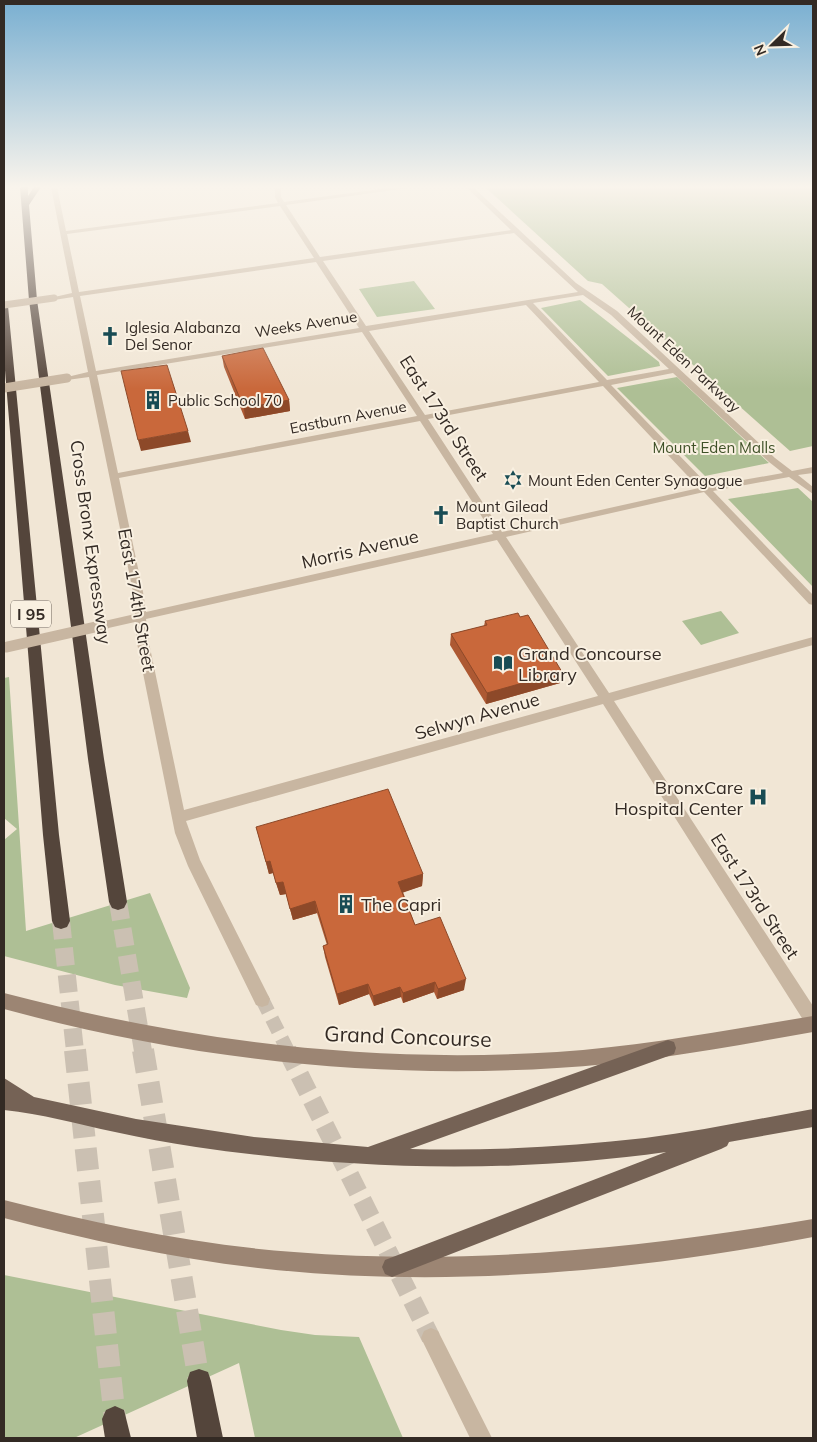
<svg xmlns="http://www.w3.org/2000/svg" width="817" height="1442" viewBox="0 0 817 1442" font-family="Mulish,sans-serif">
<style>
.green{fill:#aebf95}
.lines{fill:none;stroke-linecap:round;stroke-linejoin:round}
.street-tunnel-far1{stroke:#cbc0b2;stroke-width:14;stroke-dasharray:14 8;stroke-linecap:butt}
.street-tunnel{stroke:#cbc0b2;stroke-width:19;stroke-dasharray:19 9;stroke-linecap:butt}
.highway-tunnel-far1{stroke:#cbc0b2;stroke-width:18;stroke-dasharray:18 9;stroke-linecap:butt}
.highway-tunnel{stroke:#cbc0b2;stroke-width:22;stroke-dasharray:22 11;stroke-linecap:butt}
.street{fill:#c8b6a1;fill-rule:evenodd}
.secondary{fill:#9c8573;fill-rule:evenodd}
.primary{fill:#756255;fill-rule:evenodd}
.highway{fill:#54453b;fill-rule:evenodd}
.street-bridge-far2{stroke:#c8b6a1;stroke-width:7}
.street-bridge-far1{stroke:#c8b6a1;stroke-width:9}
.street-bridge{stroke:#c8b6a1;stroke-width:11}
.wall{fill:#ad5933}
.shaded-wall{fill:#8d4929}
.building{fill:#c9683b;stroke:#8d4929}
.labels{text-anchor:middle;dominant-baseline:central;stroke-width:4;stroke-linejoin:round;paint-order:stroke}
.far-street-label{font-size:15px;fill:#332a24;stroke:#f9f0e1}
.far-poi-label{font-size:15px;fill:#332a24;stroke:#f9f0e1;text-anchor:start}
.far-park-label{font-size:15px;fill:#3f5128;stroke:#f9f0e1}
.shield{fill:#f9f0e1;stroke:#6e655d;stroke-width:1}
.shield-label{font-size:16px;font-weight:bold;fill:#332a24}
.street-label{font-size:18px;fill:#332a24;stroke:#f9f0e1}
.poi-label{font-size:18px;fill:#332a24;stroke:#f9f0e1;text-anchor:start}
.near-street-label{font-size:21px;fill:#332a24;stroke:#f9f0e1}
</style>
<rect width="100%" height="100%" fill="#f1e6d5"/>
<path class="green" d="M485,187H813V446L790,451L602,284L588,281Z
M414,281L435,309L377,317L359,289Z
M580,300L659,362L660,366L608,376L541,308Z
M677,377L769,463L705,476L617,388Z
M798,488L813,502V587L728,499Z
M721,611L739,633L701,645L682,621Z
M9,677L26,931L150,893L190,988L187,998L115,985L4,956V840L17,829L4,818V678Z
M4,1275L281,1330L315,1335L359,1337L403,1438H255L239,1363L74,1438H4Z"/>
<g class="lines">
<path class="street-tunnel-far1" d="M262,999L288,1051"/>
<path class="street-tunnel" d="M287,1050L431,1338"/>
<path class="highway-tunnel-far1" d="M118,902L143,1051
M61,921L75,1051"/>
<path class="highway-tunnel" d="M75,1050L115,1419
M143,1050L199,1381"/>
<path class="street" d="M51,187H57L66,231L278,203L275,197V187H281V197L284,202L395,187H415L286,205L320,257L511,230L466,187H473L576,283L617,311L775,458L792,471L813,467V473L798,475L813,487V494L789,477L713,491L813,595V605L809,604L704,492L506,537L609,693L813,637V645L614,701L813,1006V1028L807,1026L603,704L186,821L200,860L270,999L268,1005L262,1007L256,1005L188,866L175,833L137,643L135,622L104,629L98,625L100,622L135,614L133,592L89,377L67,380L63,378L88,372L73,297L54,300L50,298L72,293ZM280,206L314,258L79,292L67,234ZM514,233L578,292L366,326L323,261ZM316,262L359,328L96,371L80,296ZM583,295L611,315L669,369L607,380L533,303ZM526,305L599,382L425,415L369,331ZM362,332L417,416L118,473L97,375ZM673,373L769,462L783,473L709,486L611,385ZM603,386L699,488L502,532L428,419ZM420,421L493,534L146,612L143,592L119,478ZM497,540L598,696L184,810L149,643L146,619Z
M431,1328L438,1331L492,1438H470L421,1338L424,1331Z"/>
<path class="secondary" d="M4,993C188,1041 367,1064 557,1052C643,1046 728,1030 813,1016V1032C729,1047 643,1063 557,1068C370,1080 184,1058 4,1009Z
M4,1200C99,1224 196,1245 294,1252C469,1266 641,1248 813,1219V1237C631,1272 442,1289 258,1268C172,1258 88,1240 4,1218Z"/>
<path class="primary" d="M668,1040L674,1042L676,1048L674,1054L410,1149C489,1151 567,1147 645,1138C701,1131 757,1119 813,1109V1127L729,1142L727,1146L721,1149L392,1277L385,1274L382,1267L385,1260L666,1152C509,1174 353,1170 196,1147C169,1143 142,1138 115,1132C77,1124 42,1114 4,1110V1078L34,1097L136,1119L254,1137L368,1147Z"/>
<path class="highway" d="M20,187H28V196L34,187H41L29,205L37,300L104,759L127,902L124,908L118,910L112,908L109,902L88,759L29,300Z
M4,303L8,306L59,835L70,921L67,927L61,929L55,927L52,921L43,835L4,358Z
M199,1369L208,1372L211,1381L223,1438H197L187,1381L190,1372Z
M115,1406L124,1410L131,1438H105L102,1419L106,1410Z"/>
<path class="street-bridge-far2" d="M4,305L54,298"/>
<path class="street-bridge-far1" d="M4,388L67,378"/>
<path class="street-bridge" d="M7,647L104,625"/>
</g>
<path class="wall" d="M222,356L289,400L290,411L245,419L224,367Z
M485,621L560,683L486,704L450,645L451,634L484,626Z
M256,827L423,874L422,886L403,892L415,925L464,990L437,999L434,992L403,1003L401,997L374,1006L369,994L339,1005L325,957L323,946L327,945L317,913L293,920L286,894L280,895L273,873L269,874Z"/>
<path class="shaded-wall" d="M289,400L290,411L245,419L244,408Z
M188,431L191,442L141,451L138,440Z
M562,672L560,683L486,704L487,693Z
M270,861L273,873L269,874L266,862Z
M423,874L422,886L399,894L398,882Z
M283,882L286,894L280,895L276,883Z
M315,901L317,913L293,920L290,909Z
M466,979L464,990L437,999L438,989Z
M435,982L434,992L403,1003V993Z
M368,984L369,994L339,1005L337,994Z
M400,987L401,997L374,1006L373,996Z"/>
<path class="building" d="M263,348L289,400L244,408L222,356Z
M167,365L188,431L138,440L121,371Z
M518,613L520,617L528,615L562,672L487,693L451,634L487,625L485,621Z
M388,789L423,874L398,882L415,925L440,917L466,979L438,989L435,982L403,993L400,987L373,996L368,984L337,994L323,946L328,944L315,901L290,909L283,882L276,883L270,861L266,862L256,827Z"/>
<linearGradient id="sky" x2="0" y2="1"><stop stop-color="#79afd1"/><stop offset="0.48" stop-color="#f9f4ec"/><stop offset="1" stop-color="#f9f4ec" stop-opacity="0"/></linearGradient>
<rect width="817" height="389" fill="url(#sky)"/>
<defs>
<g id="church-bare" transform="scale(1.5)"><path d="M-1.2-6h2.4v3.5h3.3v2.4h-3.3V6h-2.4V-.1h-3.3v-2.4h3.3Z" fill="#194c54" stroke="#f9f0e1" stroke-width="2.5" paint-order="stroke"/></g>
<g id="building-bare" transform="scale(1.5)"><path d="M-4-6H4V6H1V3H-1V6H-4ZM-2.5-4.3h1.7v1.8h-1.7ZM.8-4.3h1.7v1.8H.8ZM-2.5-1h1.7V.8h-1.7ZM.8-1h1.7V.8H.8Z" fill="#194c54" stroke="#f9f0e1" stroke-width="2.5" paint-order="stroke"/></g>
<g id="synagogue-bare" transform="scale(1.5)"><path d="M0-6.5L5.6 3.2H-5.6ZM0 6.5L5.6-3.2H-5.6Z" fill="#194c54" stroke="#f9f0e1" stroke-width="2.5" paint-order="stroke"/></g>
<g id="library-bare" transform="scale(1.5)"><path d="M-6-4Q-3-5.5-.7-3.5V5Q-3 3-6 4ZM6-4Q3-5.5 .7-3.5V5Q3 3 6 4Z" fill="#194c54" stroke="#f9f0e1" stroke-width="2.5" paint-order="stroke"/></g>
<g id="hospital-bare" transform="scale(1.5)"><path d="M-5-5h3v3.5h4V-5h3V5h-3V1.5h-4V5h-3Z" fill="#194c54" stroke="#f9f0e1" stroke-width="2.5" paint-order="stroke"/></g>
</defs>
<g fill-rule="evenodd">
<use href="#church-bare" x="110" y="336"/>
<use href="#building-bare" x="153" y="400"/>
<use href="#synagogue-bare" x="513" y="480"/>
<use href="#church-bare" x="441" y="515"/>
<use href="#library-bare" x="503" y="663"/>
<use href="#hospital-bare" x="758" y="797"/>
<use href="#building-bare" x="346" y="904"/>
</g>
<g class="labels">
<g class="far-street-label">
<text transform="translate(306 324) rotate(-9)">Weeks Avenue</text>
<text transform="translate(684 359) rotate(43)">Mount Eden Parkway</text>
<text transform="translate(348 417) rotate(-11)">Eastburn Avenue</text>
</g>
<g class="far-poi-label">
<text x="125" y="327">Iglesia Alabanza<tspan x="125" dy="17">Del Senor</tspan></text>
<text x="168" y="400">Public School 70</text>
<text x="528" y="480">Mount Eden Center Synagogue</text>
<text x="456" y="506">Mount Gilead<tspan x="456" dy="17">Baptist Church</tspan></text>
</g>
<g class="far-park-label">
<text x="714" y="447">Mount Eden Malls</text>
</g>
<rect class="shield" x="11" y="600.5" width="40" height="27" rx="4"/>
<g class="shield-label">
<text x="31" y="614">I 95</text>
</g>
<g class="street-label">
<text transform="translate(444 418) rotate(57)">East 173rd Street</text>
<text transform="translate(91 542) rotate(82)">Cross Bronx Expressway</text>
<text transform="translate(360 549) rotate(-13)">Morris Avenue</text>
<text transform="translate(137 600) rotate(80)">East 174th Street</text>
<text transform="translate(477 716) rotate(-16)">Selwyn Avenue</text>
<text transform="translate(755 896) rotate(57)">East 173rd Street</text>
</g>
<g class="poi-label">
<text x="518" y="653">Grand Concourse<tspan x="518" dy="21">Library</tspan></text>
<text x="743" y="787" text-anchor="end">BronxCare<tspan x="743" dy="21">Hospital Center</tspan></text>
<text x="361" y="904">The Capri</text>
</g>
<g class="near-street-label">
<text transform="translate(408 1036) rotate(2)">Grand Concourse</text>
</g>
</g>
<rect width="817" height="1442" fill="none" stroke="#332a24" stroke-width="10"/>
<g transform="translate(772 45) rotate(247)" stroke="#f9f0e1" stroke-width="4" paint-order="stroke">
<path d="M0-4L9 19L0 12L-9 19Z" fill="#332a24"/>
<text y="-8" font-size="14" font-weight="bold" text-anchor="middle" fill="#332a24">N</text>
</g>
</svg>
